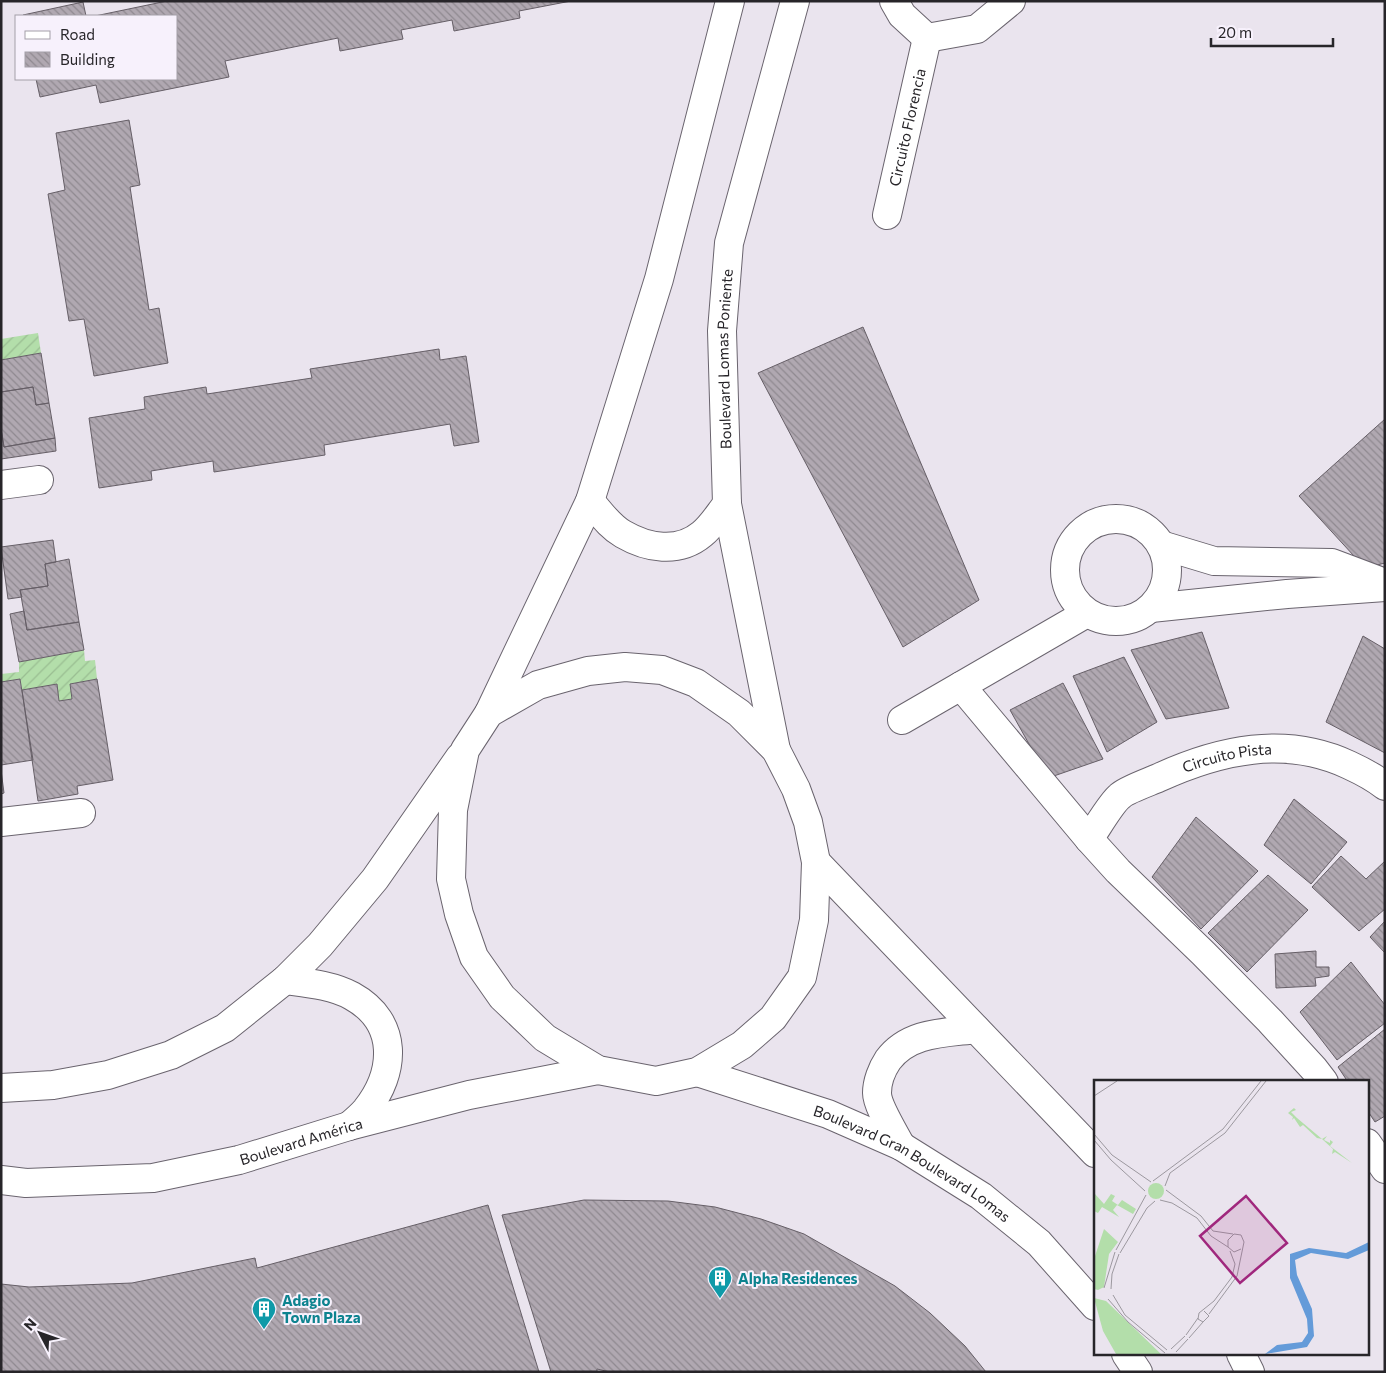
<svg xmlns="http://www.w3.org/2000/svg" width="1386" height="1373" viewBox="0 0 1386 1373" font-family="Commissioner,sans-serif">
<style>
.garden{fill:url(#garden-furrows)}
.building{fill:url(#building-back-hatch);stroke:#665f67}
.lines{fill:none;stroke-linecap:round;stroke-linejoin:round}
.minor-casing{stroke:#6a646e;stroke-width:30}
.tertiary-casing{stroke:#6a646e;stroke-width:30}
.secondary-casing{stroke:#6a646e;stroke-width:30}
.minor{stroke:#fff;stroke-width:28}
.tertiary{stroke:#fff;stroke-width:28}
.secondary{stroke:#fff;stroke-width:28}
.labels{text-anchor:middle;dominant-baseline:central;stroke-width:4;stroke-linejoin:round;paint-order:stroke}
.street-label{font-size:15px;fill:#272529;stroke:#f7f1fc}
.culture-label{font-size:15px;font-weight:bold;fill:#0d838f;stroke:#f7f1fc;text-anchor:start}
.inset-road{fill:none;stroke:#9c989f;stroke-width:1}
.view{fill:#a0277d;fill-opacity:0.15;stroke:#a0277d;stroke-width:2.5}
.inset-edge{fill:none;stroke:#272529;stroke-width:2.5}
</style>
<defs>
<pattern id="garden-furrows" width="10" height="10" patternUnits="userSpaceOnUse" patternTransform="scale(1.25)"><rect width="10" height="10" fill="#b3deaa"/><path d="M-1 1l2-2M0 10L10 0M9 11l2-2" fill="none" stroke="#9abe92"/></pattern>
<pattern id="building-back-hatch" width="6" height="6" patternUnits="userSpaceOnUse" patternTransform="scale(1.25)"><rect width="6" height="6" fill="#b0a8b1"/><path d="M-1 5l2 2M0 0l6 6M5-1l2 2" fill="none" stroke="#8f8990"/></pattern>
</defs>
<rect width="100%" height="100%" fill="#eae4ee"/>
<path class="garden" d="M38,333L41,353L1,360V339Z
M84,650L85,661L95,660L97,679L70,684L72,699L59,701L57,684L22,690L20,679L1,682V674L19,672V662Z"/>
<path class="building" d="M167,1H571L519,11L520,18L454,31L452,20L401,30L403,39L340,51L338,38L225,61L229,77L100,103L96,85L40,97L36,79H176V16H95Z
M83,2L86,16H24L23,15Z
M129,120L140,185L130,187L149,310L159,308L168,363L94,376L84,319L69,321L48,194L65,190L56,133Z
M863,327L979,600L903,647L758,373Z
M439,349L440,360L466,356L479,442L454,446L450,424L324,445L325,455L214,472L213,461L151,471L152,480L99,488L89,418L145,409L144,397L206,387L207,394L312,378L310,369Z
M41,353L49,403L36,405L33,387L1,392V360Z
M33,387L36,405L49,403L55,438L4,447L1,429V392Z
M1385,419V563L1365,568L1299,496Z
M1,429L4,447L55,438L56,451L1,459Z
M53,540L56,562L45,564L48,586L20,590L22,597L8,599L1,547Z
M69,559L79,622L27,630L20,590L48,586L45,564Z
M24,611L27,630L79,622L84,650L19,662L10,614Z
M1202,632L1229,708L1166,719L1131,650Z
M1363,636L1385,649V753L1326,722Z
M1124,657L1157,722L1107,752L1073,676Z
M20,679L33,760L1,765V682Z
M97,679L113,780L77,786L78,794L38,801L22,690L57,684L59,701L72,699L70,684Z
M1063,683L1103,759L1048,778L1010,710Z
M1,770L4,793L1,794Z
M1294,799L1347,842L1311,884L1264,845Z
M1196,817L1258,871L1201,929L1152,877Z
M1341,856L1366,879L1385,861V909L1359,931L1312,887Z
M1268,875L1308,910L1247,972L1208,933Z
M1385,921V953L1370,937Z
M1316,951V967H1329V976L1315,978L1316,986L1276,988L1275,954Z
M1351,962L1385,1005V1023L1337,1060L1300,1012Z
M1385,1029V1116L1375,1122L1367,1110V1082H1348L1338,1067Z
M584,1200L668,1201L715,1207L761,1219L804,1234L895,1286L930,1313L965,1346L986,1372H610L597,1369V1372H551L502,1215Z
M488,1205L539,1372H1V1284L29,1287L132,1283L255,1258L257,1268Z"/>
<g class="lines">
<g class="minor-casing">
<g id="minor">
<path d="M894,1L902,15L927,38L977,29L1011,1"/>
<path id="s1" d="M887,215L927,38"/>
<path d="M1,485L39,480"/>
<circle cx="1116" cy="570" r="51"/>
<path d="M1161,545L1214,561L1332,563L1385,583"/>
<path d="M1151,608L1287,594L1385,587"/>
<path d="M961,686L1089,839L1118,871L1203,953L1270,1021L1314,1069L1324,1082"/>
<path d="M902,720L1087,613"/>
<path d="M1,822L81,813"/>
<path id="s2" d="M1089,839C1097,828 1111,803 1120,796C1126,790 1149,782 1158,778C1219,750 1285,735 1349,765C1362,771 1374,777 1385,786"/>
<path d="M1367,1143L1385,1169"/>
</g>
</g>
<g class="tertiary-casing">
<g id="tertiary">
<path d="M590,501C600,512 609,526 623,534C647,548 678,554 702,534C712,526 719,514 727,504"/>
<path d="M489,713L590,501L659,279L730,1"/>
<path id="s3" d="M776,750L727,504L722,331L729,243L795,1"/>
</g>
</g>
<g class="secondary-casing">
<g id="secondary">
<path d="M625,667L662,670L696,683L739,713L776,750L796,789L808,822L816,862L814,920L802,977L773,1018L742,1045L697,1072L656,1081L598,1070L545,1038L502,997L474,957L459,914L451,879L453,810L465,750L489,713L538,685L588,671Z"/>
<path d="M816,862L1095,1153"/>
<path d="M285,980C307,983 332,985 352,996C399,1022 396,1072 366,1110C361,1116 355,1121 349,1126"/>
<path id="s4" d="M697,1072L828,1114L901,1146L981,1196L1039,1243L1095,1306"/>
<path d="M1,1088L53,1085L108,1075L171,1055L225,1028L285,980L320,945L375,879L460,757"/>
<path d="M901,1146C895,1134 877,1106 877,1093C877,1082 882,1069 888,1060C909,1032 944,1033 976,1029"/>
<path id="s5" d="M1,1180L26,1183L153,1178L239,1160L349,1126L469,1095L598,1070"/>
<path d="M1126,1354L1138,1372"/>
<path d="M1241,1354L1250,1372"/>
</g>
</g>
<use href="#minor" class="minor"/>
<use href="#tertiary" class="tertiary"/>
<use href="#secondary" class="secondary"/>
</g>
<defs>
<g id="building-pin" transform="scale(1.25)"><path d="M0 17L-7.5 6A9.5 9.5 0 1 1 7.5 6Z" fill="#0f9aa8" stroke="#f7f1fc"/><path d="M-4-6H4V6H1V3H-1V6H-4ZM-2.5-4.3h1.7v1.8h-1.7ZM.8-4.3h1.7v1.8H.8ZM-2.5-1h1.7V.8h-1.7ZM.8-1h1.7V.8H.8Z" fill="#fff"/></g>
</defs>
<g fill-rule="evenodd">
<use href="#building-pin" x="720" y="1278"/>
<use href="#building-pin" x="264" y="1309"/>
</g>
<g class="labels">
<g class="street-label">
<text stroke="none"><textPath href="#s1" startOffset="90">Circuito Florencia</textPath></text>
<text stroke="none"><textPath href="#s3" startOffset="396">Boulevard Lomas Poniente</textPath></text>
<text stroke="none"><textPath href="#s2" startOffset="168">Circuito Pista</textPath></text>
<text stroke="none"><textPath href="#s5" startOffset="305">Boulevard América</textPath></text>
<text stroke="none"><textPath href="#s4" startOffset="235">Boulevard Gran Boulevard Lomas</textPath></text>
</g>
<g class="culture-label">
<text x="738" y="1278">Alpha Residences</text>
<text x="282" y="1300">Adagio<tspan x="282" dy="17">Town Plaza</tspan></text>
</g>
</g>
<g transform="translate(1094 1080)">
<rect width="275" height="275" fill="#eae4ee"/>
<path d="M54 111a8 8 0 1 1 16 0a8 8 0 1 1-16 0Z" fill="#b3deaa"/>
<path d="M1,114L10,124L17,114L21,116L18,121L24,125L28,120L42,129L39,134L23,125L19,130L25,137L8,127L4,133L0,131ZM10,149L24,162L15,174L10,207L4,210L0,209V179ZM0,218L12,221L67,274H22L9,251Z" fill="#b3deaa"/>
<path d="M200,28L202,30L197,32L203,38L228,59L233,56L230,60L236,63V60L239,62L236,66L258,83L241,72L238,74L239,69L228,59L223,58L209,45L206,47L200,38L198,40L199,37L194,33Z" fill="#b3deaa"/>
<path d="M275,162V170L254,179L217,173L201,180L203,195L218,229L220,256L213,267L171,274L183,265L208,262L214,253L213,239L196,198V174L215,168L252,173Z" fill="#649bd9"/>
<path class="inset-road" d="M0,16L23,1M0,54L18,75L57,102M0,60L17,80L51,111M59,101L129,49L167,1M71,106L76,93L131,53L172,1M72,110L107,136L119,151L139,154M66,120L78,123L103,138L117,156L134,167M22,170L52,115M26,173L53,128L61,121M10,208L21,172M17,209L18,194L25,174M19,215L31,235L73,270M14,219L34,242L71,273M110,231L115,236L109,242L104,239L105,233L120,221L138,197L141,184L136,171M115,234L143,196L150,162L147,155L140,154L134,160V167L140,172L147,169M92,255L104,238M95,258L109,242M77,269L91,256M82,272L94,259"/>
<path class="view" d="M152,116L193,163L146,203L106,156Z"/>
<rect width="275" height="275" class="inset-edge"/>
</g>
<rect width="1386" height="1373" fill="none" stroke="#272529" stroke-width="5"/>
<rect x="15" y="15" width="162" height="65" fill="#f7f1fc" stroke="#a49fa8"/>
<rect x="25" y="31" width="25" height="8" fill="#ffffff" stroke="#a49fa8"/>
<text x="60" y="40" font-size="15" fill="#272529">Road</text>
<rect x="25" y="52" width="25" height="15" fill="url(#building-back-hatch)" stroke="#a49fa8"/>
<text x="60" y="65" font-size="15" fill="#272529">Building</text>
<g transform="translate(40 1333) rotate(311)" stroke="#f7f1fc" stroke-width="4" paint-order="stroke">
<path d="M0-4L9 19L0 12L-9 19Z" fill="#272529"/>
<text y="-8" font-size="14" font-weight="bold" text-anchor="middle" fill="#272529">N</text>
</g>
<path d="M1211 38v8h122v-8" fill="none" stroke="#272529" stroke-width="2.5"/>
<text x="1218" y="38" font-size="15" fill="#272529" stroke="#f7f1fc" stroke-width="4" paint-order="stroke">20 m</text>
</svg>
